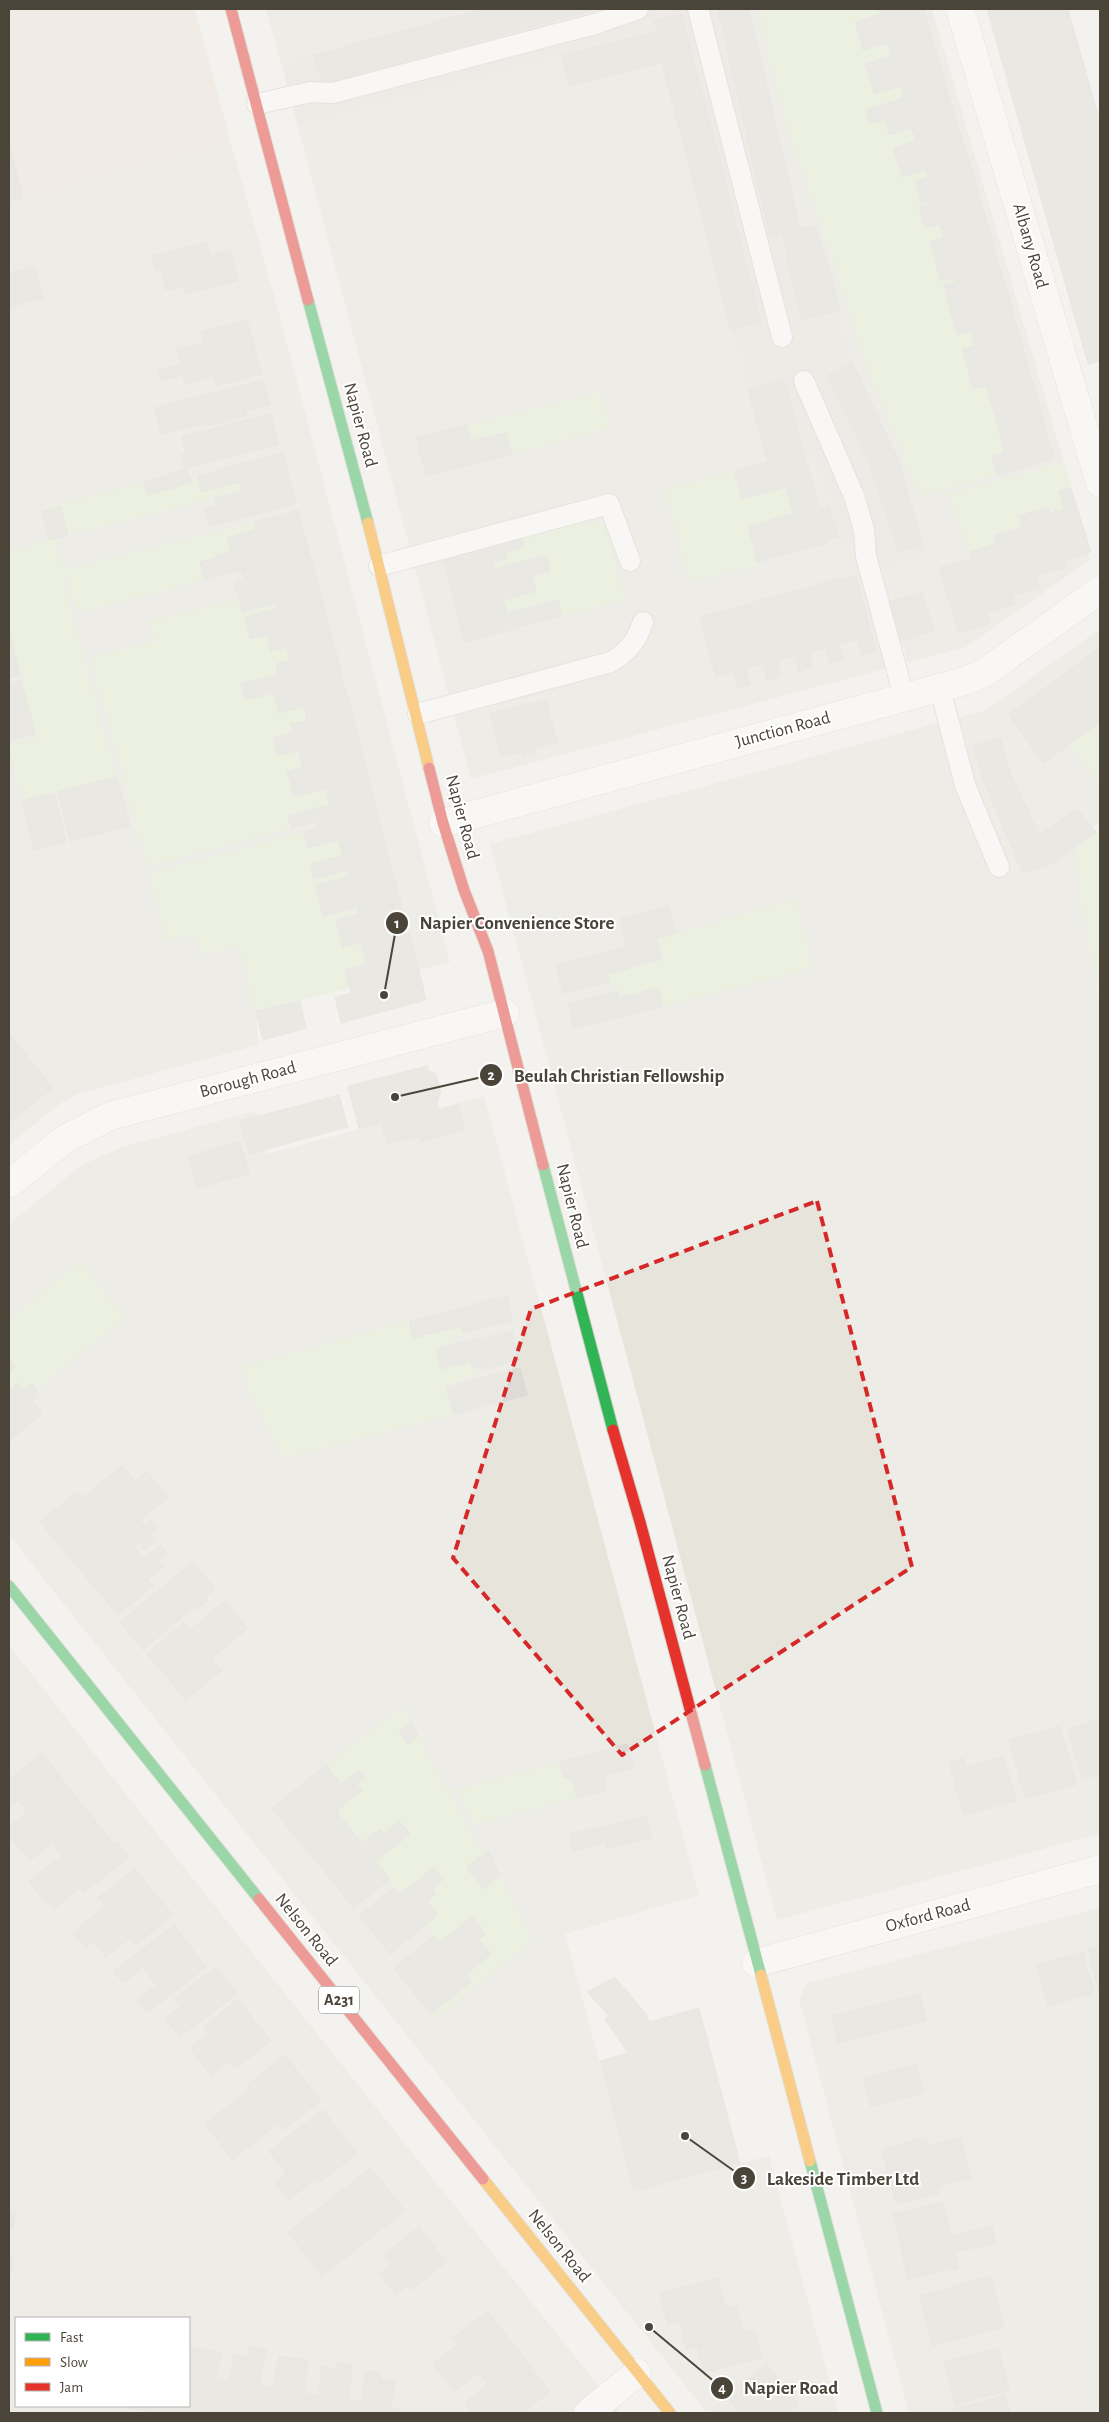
<svg xmlns="http://www.w3.org/2000/svg" width="1109" height="2422" viewBox="0 0 1109 2422" font-family="'Alegreya Sans',sans-serif">
<style>
.residential{fill:#e7e4dc;fill-rule:evenodd}
.industrial{fill:#e6e2de}
.education{fill:#eae5da}
.green{fill:#e1eecf}
.building{fill:#dedbd6;stroke:#dcd9d4}
.lines{fill:none;stroke-linecap:round;stroke-linejoin:round}
.lane-casing{stroke:#d2d0cb;stroke-width:22}
.street-casing{stroke:#d2d0cb;stroke-width:29}
.fast-casing{stroke:#d3cfc5;stroke-width:13}
.slow-casing{stroke:#d3cfc5;stroke-width:13}
.jam-casing{stroke:#d3cfc5;stroke-width:13}
.lane{stroke:#fdfdfc;stroke-width:20}
.street{stroke:#fdfdfc;stroke-width:28}
.fast{stroke:#30b455;stroke-width:11}
.slow{stroke:#ff9f0a;stroke-width:11}
.jam{stroke:#e5322d;stroke-width:11}
.marked{fill:none;stroke:#d62828;stroke-width:4;stroke-dasharray:10 6;stroke-linejoin:round}
.labels{text-anchor:middle;dominant-baseline:central;stroke-width:4;stroke-linejoin:round;paint-order:stroke}
.shield{fill:#fff;stroke:#817c74;stroke-width:1}
.shield-label{font-size:16px;font-weight:bold;fill:#4b4439}
.street-label{font-size:18px;fill:#4b4439;stroke:#fff}
.leader{fill:none;stroke:#4b4439;stroke-width:2}
.callout-dot{fill:#4b4439;stroke:#fff;stroke-width:2}
.mark-label{font-size:15px;text-anchor:middle;font-weight:bold;fill:#fff}
.callout-label{font-size:19px;text-anchor:middle;font-weight:bold;fill:#4b4439;stroke:#fff;stroke-width:4;stroke-linejoin:round;paint-order:stroke}
</style>
<rect width="100%" height="100%" fill="#f4f2ee"/>
<path class="residential" d="M266,9H483L281,63Z
M749,9H932L1064,462L1090,560L966,647L908,663L880,571L927,556L899,461L852,362L832,276L814,225L800,229Z
M561,56L569,86L662,62L767,461L804,452L814,460L840,543L858,546L888,668L471,779L298,127Z
M231,143L277,306L450,962L256,1011L258,1045L78,1094L62,1102L9,1145V203Z
M1100,629V823L1092,828L1096,832L1074,853L1100,1007V1834L777,1920L490,844L986,710Z
M484,1096L699,1895L565,1934L634,2191L769,2156L838,2413H707L9,1535V1224L82,1165L122,1147L256,1111L267,1154Z
M9,1645L144,1817L620,2413H9ZM16,2318H189V2406H16Z
M1100,1908V2413H909L799,1999L807,1983Z"/>
<path class="industrial" d="M483,9H749L800,228L815,225L832,276L852,362L899,461L927,556L880,571L858,546L840,543L814,460L804,452L767,462L662,62L569,86L561,57L298,127L281,63Z"/>
<path class="education" d="M9,9H195L231,143L9,203Z"/>
<path class="green" d="M760,9H878L880,14L855,22L863,50L888,43L892,56L866,64L874,94L901,86L904,98L866,110L870,124L885,120L889,135L912,128L916,141L893,149L902,177L926,170L928,177L915,181L921,203L933,200L934,203L919,208L925,228L940,224L944,238L930,242L941,281L954,277L955,282L944,286L957,335L970,331L975,345L962,349L973,389L986,386L1003,445L1004,452L992,456L997,475L918,496L899,443L866,365L833,259L787,126L770,64Z
M600,392L610,427L512,455L506,433L471,441L467,425Z
M1064,462L1071,488L1059,491L1064,509L1050,513L1048,507L1019,516L1022,527L994,535L996,543L969,552L949,494Z
M185,468L191,481L197,476L201,492L240,482L242,491L56,538L64,569L254,522L256,530L231,552L200,562L205,580L76,613L65,572L61,573L117,777L22,801L9,745L40,737L35,733L21,680L26,675H20L9,631V551L49,540L41,509L144,482Z
M734,471L742,499L786,487L793,514L748,526L758,565L689,583L665,490Z
M578,520L608,523L612,534L613,553L625,599L562,616L557,600L507,613L503,600L536,591L532,576L540,573L495,569L493,563L507,559L506,552L519,549L518,547L524,545L520,532Z
M239,599L243,612L276,603L277,609L245,618L250,639L267,635L271,650L287,647L290,660L276,664L278,674L241,684L245,700L274,693L279,712L303,707L307,720L291,724L293,733L273,738L299,750L303,767L287,772L294,797L325,789L329,805L288,816L291,828L148,867L90,658L155,641L151,621Z
M1100,722V786L1070,744Z
M1100,829V1007L1074,853Z
M304,832L308,848L339,840L343,855L310,864L314,879L347,870L349,877L315,886L323,916L358,907L361,942L367,964L345,970L350,988L255,1011L239,946L201,955L195,934L167,941L149,873Z
M795,899L813,968L663,1006L658,988L619,998L618,991L611,987L607,974L662,959L657,939Z
M80,1262L125,1318L37,1389L32,1384L24,1391L18,1384L9,1391V1373L15,1367L9,1359V1351L12,1348L9,1344V1320Z
M409,1321L413,1338L461,1326L462,1333L436,1349L441,1369L471,1362L472,1368L480,1367L478,1372L447,1387L454,1414L284,1458L247,1385L243,1366Z
M403,1707L480,1851L486,1847L532,1941L435,2019L431,2014L471,1982L465,1975L491,1954L479,1939L472,1917L439,1943L425,1925L438,1915L427,1901L436,1894L432,1889L444,1878L434,1867L399,1895L375,1862L410,1834L399,1821L383,1834L379,1829L362,1843L336,1811L361,1791L357,1785L366,1777L360,1770L341,1784L326,1765Z
M559,1763L564,1778L571,1777L577,1798L474,1825L455,1790Z"/>
<path class="building" d="M483,9H597L322,84L314,55Z
M718,9H749L800,229L815,225L832,276L840,310L801,320L782,234L770,237Z
M878,9H924L926,18L860,37L855,22L880,14Z
M987,9H1068L1100,122V361L1088,364Z
M682,14L761,322L731,330L662,62L569,86L561,56L657,32L654,21Z
M926,18L932,37L890,49L888,43L863,50L860,37Z
M932,37L938,58L870,78L865,64L892,56L890,49Z
M938,58L944,79L902,91L901,86L874,94L870,78Z
M944,79L950,100L870,124L866,110L904,98L902,91Z
M950,100L957,122L914,135L912,128L889,135L885,120Z
M957,122L963,142L897,161L893,148L916,141L914,135Z
M963,142L970,164L928,177L926,170L902,177L897,161Z
M9,145L23,198L9,201Z
M970,164L977,189L921,204L915,181Z
M977,189L985,216L941,229L940,224L925,228L919,207Z
M985,216L993,243L935,260L930,242L944,238L941,229Z
M207,242L210,255L230,249L238,281L185,294L184,286L166,290L161,268L155,269L152,256Z
M993,243L1000,269L955,282L954,277L941,281L935,260Z
M35,266L43,298L9,307V273Z
M1000,269L1009,296L951,313L944,285Z
M1009,296L1016,323L972,336L970,331L957,335L951,313Z
M247,320L254,346L181,365L177,349L204,342L201,332Z
M1016,323L1024,353L968,369L962,349L975,345L972,336Z
M254,346L261,374L215,386L213,376L185,384L183,375L161,381L158,371Z
M1024,353L1031,376L987,389L986,386L973,389L968,369Z
M852,362L899,461L923,545L899,552L870,465L827,376Z
M1031,376L1039,404L995,416L987,389Z
M263,380L270,405L245,412L246,415L207,426L206,423L161,434L155,408Z
M784,380L804,452L767,462L748,390Z
M1039,404L1047,433L1003,445L995,416Z
M271,414L278,444L185,468L181,455L186,454L182,437Z
M467,425L471,441L506,433L512,455L426,476L416,437Z
M1047,433L1054,459L997,475L992,456L1004,452L1003,445Z
M804,452L817,499L791,506L786,487L742,499L734,471Z
M283,453L289,479L242,491L240,482L201,492L197,476Z
M185,468L192,481L171,489L165,476Z
M165,476L171,488L147,495L144,482Z
M289,479L296,504L209,527L205,509L217,506L215,498Z
M1071,488L1091,552L1064,560L1050,513L1064,509L1059,491Z
M817,499L819,508L829,505L838,537L827,540L828,543L757,562L748,526L793,514L791,506Z
M61,506L68,535L49,540L42,511Z
M1048,507L1066,567L1037,576L1019,516Z
M298,510L304,532L231,552L227,538L256,530L254,522Z
M1022,527L1040,587L1012,596L994,535Z
M304,532L309,552L205,580L200,562L216,558L215,556Z
M520,532L524,545L518,547L519,549L506,552L507,559L447,575L441,553Z
M996,543L1015,604L987,613L969,552Z
M309,552L317,578L239,599L234,582L244,579L241,570Z
M546,555L550,571L453,597L447,575L493,563L495,569Z
M971,559L990,623L959,633L939,568Z
M856,575L876,651L862,656L857,639L839,644L823,583Z
M532,576L536,591L503,600L505,606L458,618L453,597Z
M317,578L322,597L277,609L276,603L242,612L239,599Z
M823,583L843,659L830,663L826,648L809,652L793,592Z
M793,592L813,667L799,672L795,656L778,660L762,600Z
M922,592L934,631L899,641L888,602Z
M322,597L327,619L250,639L245,617Z
M558,600L562,616L464,642L458,618L505,606L507,613Z
M762,600L781,676L767,680L763,664L746,668L731,609Z
M731,609L750,685L737,688L733,672L716,677L700,616Z
M327,619L333,641L288,652L287,647L271,651L267,635Z
M9,631L13,648L9,650Z
M333,641L338,659L278,674L276,664L290,660L288,652Z
M1100,647V681L1084,659Z
M13,648L20,675L9,678V650Z
M338,659L343,681L275,698L274,693L245,700L241,684Z
M1084,659L1100,681V722L1094,727L1059,678Z
M1059,678L1094,727L1070,744L1035,695Z
M21,680L28,705L9,710V684Z
M343,681L349,701L305,712L303,707L279,713L275,698Z
M1035,695L1070,744L1043,763L1008,714Z
M546,700L557,742L534,748L535,753L523,757L521,751L502,757L490,714Z
M349,701L353,717L293,733L291,724L307,720L305,712Z
M28,705L35,733L9,740V710Z
M353,717L359,741L300,756L299,750L278,756L273,738Z
M1000,738L1010,772L983,780L973,746Z
M359,741L365,763L290,782L287,772L303,767L300,756Z
M365,763L370,784L327,796L325,789L294,797L290,782Z
M1010,772L1052,864L1023,873L983,780Z
M117,777L130,826L100,834L87,784Z
M87,784L100,834L71,841L58,792Z
M370,784L376,810L318,826L317,821L291,828L288,816L329,805L327,796Z
M54,793L66,842L34,850L22,801Z
M1077,809L1096,832L1052,864L1039,835Z
M376,810L383,835L340,847L339,840L308,848L304,832L319,827L318,826Z
M383,835L389,859L314,879L310,864L343,855L340,847Z
M389,859L395,880L319,900L315,885L349,877L347,870Z
M395,880L401,903L359,915L358,907L323,916L319,900Z
M401,903L412,944L365,956L361,942L343,947L336,920Z
M669,906L676,933L627,947L620,919Z
M657,939L662,959L607,974L609,982L563,993L556,965Z
M412,944L419,970L350,988L345,970L367,964L365,956Z
M419,970L426,1000L341,1023L335,997L351,993L350,988Z
M658,988L663,1006L574,1028L568,1003L618,991L619,998Z
M300,1001L306,1028L263,1040L255,1011Z
M9,1033L53,1088L31,1105L9,1078Z
M427,1066L429,1071L436,1074L441,1093L437,1101L438,1108L359,1129L348,1086Z
M9,1078L31,1105L12,1121L9,1118Z
M339,1095L348,1127L249,1154L240,1121Z
M458,1105L464,1130L420,1142L418,1137L387,1144L382,1125Z
M240,1142L249,1173L224,1181L215,1149Z
M215,1149L224,1181L198,1188L189,1156Z
M507,1296L513,1321L462,1333L461,1326L413,1338L409,1321Z
M512,1331L519,1360L481,1369L480,1367L472,1368L471,1362L441,1369L436,1349Z
M9,1359L15,1367L9,1373Z
M520,1368L527,1395L454,1414L446,1387Z
M18,1383L24,1391L32,1384L37,1390L9,1412V1391Z
M34,1392L38,1397L33,1402L42,1414L9,1441V1412Z
M122,1465L135,1481L59,1545L40,1522L77,1491L83,1498Z
M147,1471L168,1497L80,1570L59,1545Z
M140,1520L144,1525L151,1520L157,1527L150,1533L157,1540L144,1550L139,1543L134,1546L145,1559L101,1595L80,1570Z
M161,1545L167,1553L159,1560L164,1567L148,1580L153,1586L118,1615L101,1595Z
M193,1562L215,1589L205,1597L208,1600L197,1610L194,1607L143,1650L120,1622Z
M225,1601L237,1615L165,1675L147,1654L184,1622L190,1630Z
M237,1615L248,1628L212,1658L222,1670L186,1700L165,1675Z
M1100,1719V1774L1082,1779L1068,1729Z
M411,1722L418,1735L408,1744L399,1732Z
M1060,1726L1077,1784L1025,1799L1009,1740Z
M627,1744L634,1768L603,1776L607,1790L577,1798L571,1777L564,1778L559,1763Z
M42,1753L60,1776L22,1805L18,1800L9,1807V1780Z
M1004,1757L1016,1801L963,1815L949,1762L964,1758L967,1767Z
M326,1765L341,1784L360,1770L366,1777L294,1835L272,1808Z
M60,1776L77,1798L17,1846L9,1834V1826L27,1812L22,1805Z
M357,1785L362,1791L336,1811L352,1831L316,1861L294,1835Z
M77,1798L95,1820L57,1850L52,1843L30,1860L18,1845Z
M647,1816L652,1838L607,1849L606,1843L573,1851L570,1834Z
M95,1820L113,1843L42,1899L29,1881L62,1856L57,1850Z
M399,1821L405,1828L335,1884L316,1861L352,1831L362,1843L380,1829L383,1834Z
M405,1828L410,1834L375,1862L390,1879L354,1908L335,1884Z
M116,1841L129,1857L84,1893L80,1888L53,1909L44,1899Z
M488,1851L500,1876L483,1889L466,1867Z
M434,1867L444,1879L375,1935L359,1916L393,1888L399,1895Z
M135,1869L153,1892L85,1948L73,1933L105,1906L98,1898Z
M432,1889L436,1894L427,1901L438,1915L390,1954L375,1935Z
M153,1892L173,1915L136,1945L130,1938L106,1957L93,1942Z
M472,1916L486,1934L413,1992L394,1968L433,1936L439,1943Z
M174,1925L190,1946L150,1977L143,1967L123,1983L114,1971Z
M479,1939L491,1954L465,1975L471,1982L431,2014L413,1992Z
M190,1946L206,1967L147,2013L137,2000L157,1985L150,1977Z
M1100,1946V1991L1099,1992L1088,1949Z
M1083,1952L1094,1993L1048,2006L1037,1964Z
M216,1967L237,1994L180,2037L165,2019L180,2007L174,1999Z
M615,1977L646,2014L649,2022L699,2008L740,2163L634,2191L600,2061L628,2053L605,2019L609,2016L587,1992Z
M920,1994L926,2021L838,2043L831,2016Z
M238,1999L255,2021L201,2062L190,2048L208,2034L203,2027Z
M255,2021L271,2041L235,2069L229,2061L211,2075L201,2063Z
M285,2055L303,2078L219,2142L205,2124L250,2089L247,2085Z
M917,2064L924,2093L871,2107L864,2078Z
M303,2078L321,2101L282,2130L278,2124L232,2160L220,2144Z
M323,2110L340,2132L286,2173L269,2151Z
M340,2132L357,2154L319,2183L315,2179L289,2200L275,2182Z
M926,2137L928,2145L961,2137L966,2157L889,2177L882,2149Z
M966,2157L971,2178L938,2186L940,2193L896,2204L889,2177Z
M371,2168L405,2211L322,2276L288,2232Z
M943,2202L951,2235L901,2247L893,2214Z
M9,2211L15,2212L13,2228L9,2227Z
M992,2226L996,2243L955,2252L958,2268L908,2279L901,2247Z
M419,2227L446,2262L411,2290L408,2285L396,2294L379,2274L391,2264L384,2255Z
M9,2256L13,2257L11,2272H9Z
M991,2276L1004,2327L932,2346L919,2296Z
M717,2278L726,2308L668,2324L659,2294Z
M736,2305L744,2333L686,2349L679,2321Z
M488,2311L503,2331L443,2376L433,2363L458,2345L452,2338Z
M755,2330L762,2357L704,2373L697,2345Z
M503,2331L519,2351L483,2378L479,2373L454,2391L443,2376Z
M191,2347L205,2350L195,2413H173L174,2406H189V2360Z
M250,2347L266,2349L259,2386L267,2387L263,2413H240Z
M998,2348L1009,2390L955,2405L944,2361Z
M205,2350L221,2352L216,2379L223,2380L218,2413H195Z
M519,2351L534,2371L478,2413H472L465,2403L488,2384L483,2378Z
M234,2355L249,2357L240,2413H218L223,2380L229,2381Z
M279,2356L293,2358L285,2413H263L267,2387L273,2388Z
M293,2358L308,2360L304,2393L311,2394L308,2413H285Z
M338,2363L353,2365L348,2400L355,2401L353,2413H330Z
M766,2364L799,2404L787,2413H740L726,2396Z
M322,2366L337,2369L330,2413H308L311,2394L318,2395Z
M366,2371L381,2373L375,2413H353L355,2401L361,2402Z
M534,2371L550,2392L521,2413H480Z
M381,2379L395,2381L391,2407L398,2408V2413H375Z
M1005,2395L1010,2413H952V2410Z
M129,2406H151L150,2412L129,2408Z
M151,2406H174L173,2413L150,2412Z"/>
<g class="lines">
<g class="lane-casing">
<path id="lane" d="M698,9L782,337
M257,104L311,92L333,93L595,24L638,9
M804,381L854,496L864,530L866,556L904,697
M379,566L609,504L630,561
M940,688L965,785L999,867
M418,714L611,662C629,651 636,642 643,622"/>
</g>
<g class="street-casing">
<path id="street" d="M960,9L1100,483
M443,823L965,681L984,673L1100,590
M9,1184L65,1139L110,1116L505,1013
M756,1963L1100,1869
M588,2413L637,2373"/>
</g>
<g class="fast-casing">
<path id="fast" d="M308,300L368,523
M543,1165L613,1430
M9,1586L259,1899
M705,1765L761,1975
M810,2161L877,2413"/>
</g>
<g class="slow-casing">
<path id="slow" d="M368,523L429,768
M761,1975L810,2161
M483,2179L670,2413"/>
</g>
<g class="jam-casing">
<path id="jam" d="M231,9L308,300
M429,768L443,823L464,890L488,951L543,1165
M613,1430L640,1522L705,1765
M259,1899L483,2179"/>
</g>
<use href="#lane" class="lane"/>
<use href="#street" class="street"/>
<use href="#fast" class="fast"/>
<use href="#slow" class="slow"/>
<use href="#jam" class="jam"/>
</g>
<path d="M0 0H1109V2422H0ZM817,1201L912,1567L622,1755L453,1558L531,1309Z" fill="#f4f2ee" fill-opacity=".55" fill-rule="evenodd"/>
<path class="marked" d="M817,1201L912,1567L622,1755L453,1558L531,1309Z"/>
<g class="labels">
<rect class="shield" x="319" y="1986.5" width="40" height="27" rx="4"/>
<g class="shield-label">
<text x="339" y="2000">A231</text>
</g>
<g class="street-label">
<text transform="translate(1030 246) rotate(74)">Albany Road</text>
<text transform="translate(360 425) rotate(75)">Napier Road</text>
<text transform="translate(783 730) rotate(-15)">Junction Road</text>
<text transform="translate(462 817) rotate(75)">Napier Road</text>
<text transform="translate(248 1080) rotate(-15)">Borough Road</text>
<text transform="translate(572 1206) rotate(76)">Napier Road</text>
<text transform="translate(678 1597) rotate(75)">Napier Road</text>
<text transform="translate(928 1916) rotate(-15)">Oxford Road</text>
<text transform="translate(306 1930) rotate(51)">Nelson Road</text>
<text transform="translate(559 2246) rotate(51)">Nelson Road</text>
</g>
</g>
<path class="leader" d="M384 995L397 923M395 1097L491 1075M685 2136L744 2178M649 2327L722 2388"/>
<g class="callout-dot">
<circle cx="384" cy="995" r="5"/>
<circle cx="395" cy="1097" r="5"/>
<circle cx="685" cy="2136" r="5"/>
<circle cx="649" cy="2327" r="5"/>
<circle cx="397" cy="923" r="12"/>
<circle cx="491" cy="1075" r="12"/>
<circle cx="744" cy="2178" r="12"/>
<circle cx="722" cy="2388" r="12"/>
</g>
<g class="mark-label">
<text x="397" y="928">1</text>
<text x="491" y="1080">2</text>
<text x="744" y="2183">3</text>
<text x="722" y="2393">4</text>
</g>
<g class="callout-label">
<text x="517" y="929">Napier Convenience Store</text>
<text x="619" y="1082">Beulah Christian Fellowship</text>
<text x="843" y="2185">Lakeside Timber Ltd</text>
<text x="791" y="2394">Napier Road</text>
</g>
<rect width="1109" height="2422" fill="none" stroke="#4b4439" stroke-width="20"/>
<rect x="15" y="2317" width="175" height="90" fill="#ffffff" stroke="#b7b4b0"/>
<rect x="25" y="2333" width="25" height="8" fill="#30b455" stroke="#b7b4b0"/>
<text x="60" y="2342" font-size="15" fill="#4b4439">Fast</text>
<rect x="25" y="2358" width="25" height="8" fill="#ff9f0a" stroke="#b7b4b0"/>
<text x="60" y="2367" font-size="15" fill="#4b4439">Slow</text>
<rect x="25" y="2383" width="25" height="8" fill="#e5322d" stroke="#b7b4b0"/>
<text x="60" y="2392" font-size="15" fill="#4b4439">Jam</text>
</svg>
